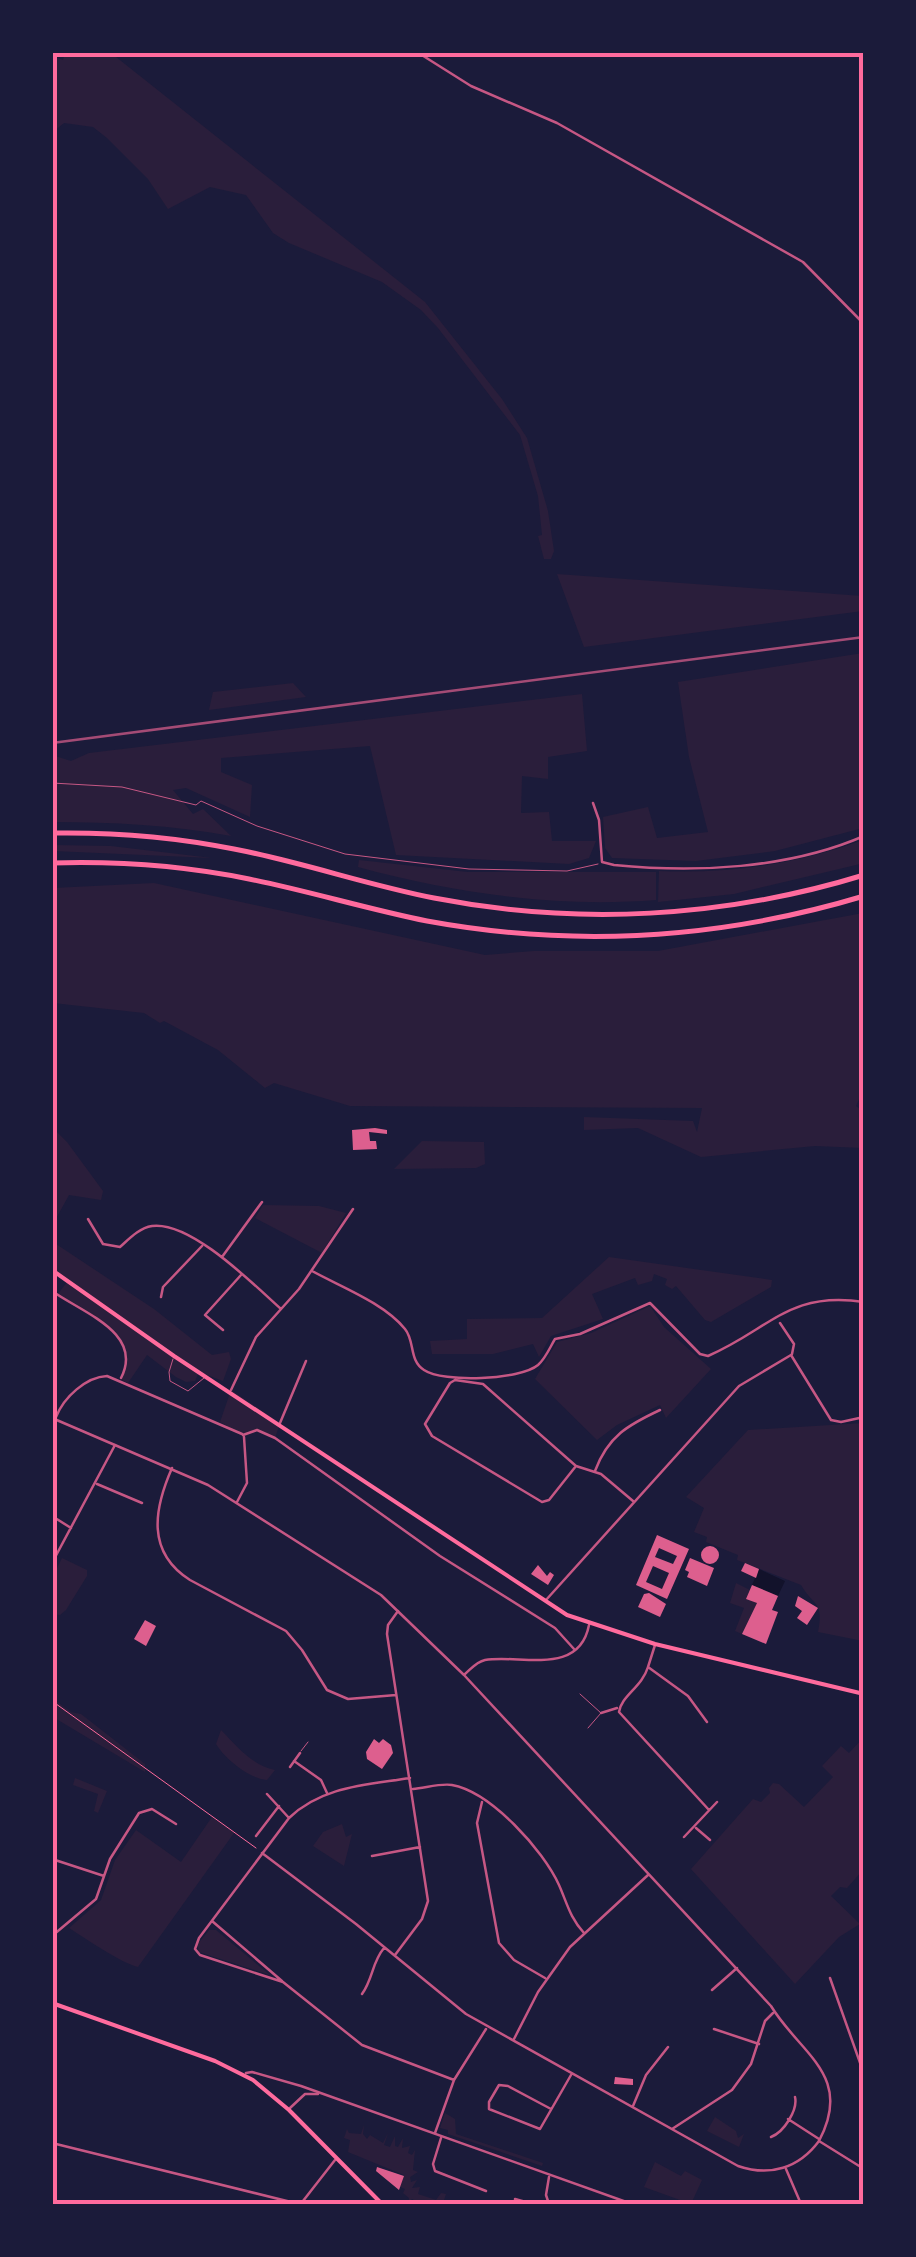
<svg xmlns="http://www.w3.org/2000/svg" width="916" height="2257" viewBox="0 0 916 2257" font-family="'DejaVu Sans',sans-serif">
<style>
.green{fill:#2a1e3b}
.water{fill:#12122b}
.building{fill:#dd5f8e;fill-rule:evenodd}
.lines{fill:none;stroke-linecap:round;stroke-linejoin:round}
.path{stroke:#ff6b9d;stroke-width:1}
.service{stroke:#c65784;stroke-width:1}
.minor{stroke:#c65784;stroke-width:2.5}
.tertiary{stroke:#c65784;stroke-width:2.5}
.secondary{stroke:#ff6b9d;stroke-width:4}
.primary{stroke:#ff6b9d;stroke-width:4}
.motorway{stroke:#ff6b9d;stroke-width:5}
.rail{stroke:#a44b75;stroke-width:2.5}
.neatline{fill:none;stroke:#ff6b9d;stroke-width:4}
</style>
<rect width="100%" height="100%" fill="#1b1b3a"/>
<path class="green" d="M65,53H111L425,302L502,399L527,438L548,511L554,551L551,559H544L538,536L542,535L538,496L520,435L438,328L421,310L382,282L289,243L273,233L246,195L210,187L168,209L148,179L107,138L93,127L64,123L53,132V56L63,60Z
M557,574L863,596V611L584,647Z
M863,653V828L775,851L696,861L612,858L605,848L603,817L648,807L657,838L708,832L689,757L678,682Z
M293,683L306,697L209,710L213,692Z
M582,694L587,751L548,757V779L522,776L521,813L549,812L552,841H596L589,858L569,864L396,855L370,746L221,758V772L252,785L250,817L186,788L173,790L193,814L203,809L231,836C172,825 113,822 53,822L52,755L71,761L89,753Z
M863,840V863L856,865L734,894L658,902L659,871C729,874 798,864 863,840Z
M53,845L111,846L212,858L53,851Z
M359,860L468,872H656V900C556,908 454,893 358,867Z
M154,883L485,955L534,951H658L863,913L864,1088L856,1106L863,1111V1148L815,1146L701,1157L638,1128L584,1130V1117L693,1121L697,1132L702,1108L350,1106L274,1083L265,1088L218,1050L164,1021L160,1023L144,1013L53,1003V888Z
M53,1128L67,1142L103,1191L101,1200L69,1195L53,1224Z
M422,1141L484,1142L485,1164L476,1168L394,1169Z
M263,1205L319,1206L346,1213L322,1253L255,1218Z
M53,1242L154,1309L212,1355L229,1352L231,1359L223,1381L199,1372L195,1381L186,1382L176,1377L147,1355L128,1383L120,1379C144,1333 90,1318 57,1295L68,1281L55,1272L53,1275Z
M609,1257L772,1280L771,1287L711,1322L705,1320L676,1286L672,1289L665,1285L667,1279L654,1274L652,1281L638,1285L635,1278L592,1294L603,1319L551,1336L539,1357L533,1344L493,1354H432L430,1341L467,1339V1319L542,1318Z
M650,1306L664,1327L711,1369L666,1418L660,1405L617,1425L597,1440L535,1379L557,1342L591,1333Z
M231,1390L280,1423L275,1438L257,1430L243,1435L220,1422Z
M863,1423H864L863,1641L818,1632C824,1601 814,1607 801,1585L737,1560L738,1555L706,1542L707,1537L694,1532L704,1508L686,1497L748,1430Z
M62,1558L87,1570V1576L66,1610L60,1615L53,1614V1576Z
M736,1583L750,1590L747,1598L757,1603L742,1634L735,1631L744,1608L730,1603Z
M52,1698L71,1712L81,1714L145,1764V1772L53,1717Z
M221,1730C237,1746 251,1765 275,1770L267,1780C250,1779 225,1759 216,1744Z
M863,1738V1870L847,1888L840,1887L831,1896L860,1924L839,1937L795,1984L691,1869L753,1799L761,1802L770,1793L769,1788L773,1783L779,1784L804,1807L833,1777L822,1766L841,1746L849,1753Z
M75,1778L107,1791L98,1813L94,1811L98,1794L73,1785Z
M212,1817L234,1833L138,1967C121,1963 85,1938 69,1928L101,1900L115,1860L136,1830L181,1862Z
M342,1824L346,1837L352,1834L344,1866L313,1846L323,1832Z
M209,1930H216L270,1975L199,1952L197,1945Z
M445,2113L455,2119L456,2134L543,2163L542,2166L448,2134V2130L440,2128Z
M715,2117L736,2131L738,2138L744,2134L739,2147L707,2131Z
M364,2125L363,2134L367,2139L370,2135L383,2143L388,2133L384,2145L390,2147L395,2136V2146L398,2147L403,2138L402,2148L410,2146L408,2153L412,2155L415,2150L413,2170L418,2172L410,2177L411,2182L417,2180L412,2188L420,2187L418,2194L436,2200L441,2193L446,2194L443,2203L448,2204H421L412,2199L409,2202V2198L403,2193L405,2189L400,2187L404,2175L348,2152L350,2140L344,2138L347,2129L349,2133L361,2134Z
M655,2162L681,2176L685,2171L702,2180L691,2204L644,2187Z"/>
<path class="water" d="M759,1569L785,1581L778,1596L752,1585Z"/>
<path class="building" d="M375,1128L387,1130V1134L369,1132L370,1141H376L377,1149L353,1150L352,1130Z
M657,1535L689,1549L667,1599L636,1585ZM659,1548L677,1556L673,1564L655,1557ZM653,1566L669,1573L662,1589L646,1582Z
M701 1555a9 9 0 1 1 18 0a9 9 0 1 1-18 0Z
M690,1558L714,1568L707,1586L687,1577L689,1572L685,1570Z
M745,1563L759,1569L756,1578L741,1571Z
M538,1565L547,1576L550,1572L554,1575L548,1585L531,1574Z
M752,1585L778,1596L772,1610L778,1612L766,1644L742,1634L757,1603L746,1599Z
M649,1593L666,1604L660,1617L638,1607L644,1594Z
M798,1596L818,1608L807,1625L797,1618L802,1611L795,1606Z
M145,1620L156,1626L146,1646L134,1639Z
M374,1739L379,1743L383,1739L391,1745L393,1753L382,1769L367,1759L366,1752Z
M615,2077L633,2079V2085L614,2084Z
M377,2167L404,2176L399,2190L376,2171Z"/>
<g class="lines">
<path class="path" d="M52,1701L256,1848"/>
<path class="service" d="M52,783L122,787L196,805L201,801L257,826L345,854L469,869L567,871L598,864
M173,1359L169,1372L170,1381L188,1391L204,1378
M580,1694L601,1713L588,1728
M301,1751L308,1742"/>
<path class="minor" d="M417,52L471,86L557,123L803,262L864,324
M593,803L599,820L602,862L614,865C695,873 788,869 864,836
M88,1219L103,1244L120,1247C129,1239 139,1228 152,1226C191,1221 253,1284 281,1309
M222,1257L262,1202
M312,1271C341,1287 384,1303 405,1329C415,1341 409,1361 424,1370C443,1383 520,1380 538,1365C546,1358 550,1347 555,1339L580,1334L650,1303L700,1354L708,1356C769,1330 789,1290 864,1302
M52,1291C83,1313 144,1333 121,1378
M161,1297L163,1287L202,1246
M780,1323L794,1344L792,1354
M223,1330L205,1315L241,1275
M231,1390L256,1337L299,1289L353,1209
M56,1417C64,1397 86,1377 107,1376L242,1434
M280,1423L306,1361
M243,1435L257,1430L275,1438L440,1556L555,1628L574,1649
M576,1466L549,1500L542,1502L432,1436L425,1424L450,1383L455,1380L483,1384L576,1466L601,1474L633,1501
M172,1468C154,1509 146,1552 190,1580L286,1631L302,1650L327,1690L348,1699L396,1695
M595,1471C608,1436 628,1425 660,1410
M97,1484L142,1503
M237,1502L247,1483L244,1437
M52,1516L71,1528
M52,1563L115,1445
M655,1645L648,1667L688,1696L707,1722
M648,1667C642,1687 621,1696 619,1712L709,1810
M465,1674C471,1669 476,1662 485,1660C520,1654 579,1677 589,1625
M601,1713L617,1708
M294,1761L321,1780L327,1793
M290,1767L300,1753
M410,1778C367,1785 322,1786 289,1818L199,1938L195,1949L200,1955L283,1982L362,2045L454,2080
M413,1789C425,1788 441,1783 452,1785C491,1792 543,1850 559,1885C567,1903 570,1918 584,1933
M267,1794L289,1818
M482,1802L477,1823L499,1943L514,1960L545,1978
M696,1828L710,1840
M256,1836L279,1806
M684,1837L717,1802
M262,1853L356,1924L466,2014L738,2166C770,2177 799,2168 819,2141
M372,1856L420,1847
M52,1859L104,1876
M212,1921L282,1981
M52,1936L96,1899L110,1859L139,1813L152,1809L176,1824
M395,1955L422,1919L428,1901L387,1634L388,1625L398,1611
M830,1978L864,2074
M712,1990L737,1968
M362,1994C373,1979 372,1962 384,1948
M714,2029L759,2044
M514,2039L538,1992L570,1947L648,1875
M633,2106L646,2075L668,2047
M290,2108L305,2094H318
M551,2109L508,2086L499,2085L489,2102V2109L540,2129L571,2075
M788,2119L819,2139
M672,2129L732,2090L751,2064L765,2021L773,2013
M435,2133L454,2080L486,2029
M771,2137C784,2132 798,2110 795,2097
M441,2138L433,2164L435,2171L486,2191
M52,2143L295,2203L303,2201L335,2160
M786,2169L801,2204
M515,2199L533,2204
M549,2204L546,2195L549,2177"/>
<path class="tertiary" d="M52,1418L208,1485L381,1595L464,1675L771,2006C800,2054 854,2075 819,2141L864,2169
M546,1600L739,1386L791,1355L831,1420L841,1422L864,1417
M246,2073L252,2072L301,2086L632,2204"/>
<path class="secondary" d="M52,1270L174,1356L567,1615L655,1644L864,1694"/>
<path class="primary" d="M52,2003L215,2061L253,2080L289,2110L382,2204"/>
<path class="motorway" d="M52,833C114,832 175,837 234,849C302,862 367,885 434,898C577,926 724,918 864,875
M52,863C118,861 185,866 249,879C309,891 367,909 427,921C574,948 721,939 864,896"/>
<path class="rail" d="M52,743L864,637"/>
</g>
<rect width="916" height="2257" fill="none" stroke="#1b1b3a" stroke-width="110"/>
<rect x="55" y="55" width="806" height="2147" class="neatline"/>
</svg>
